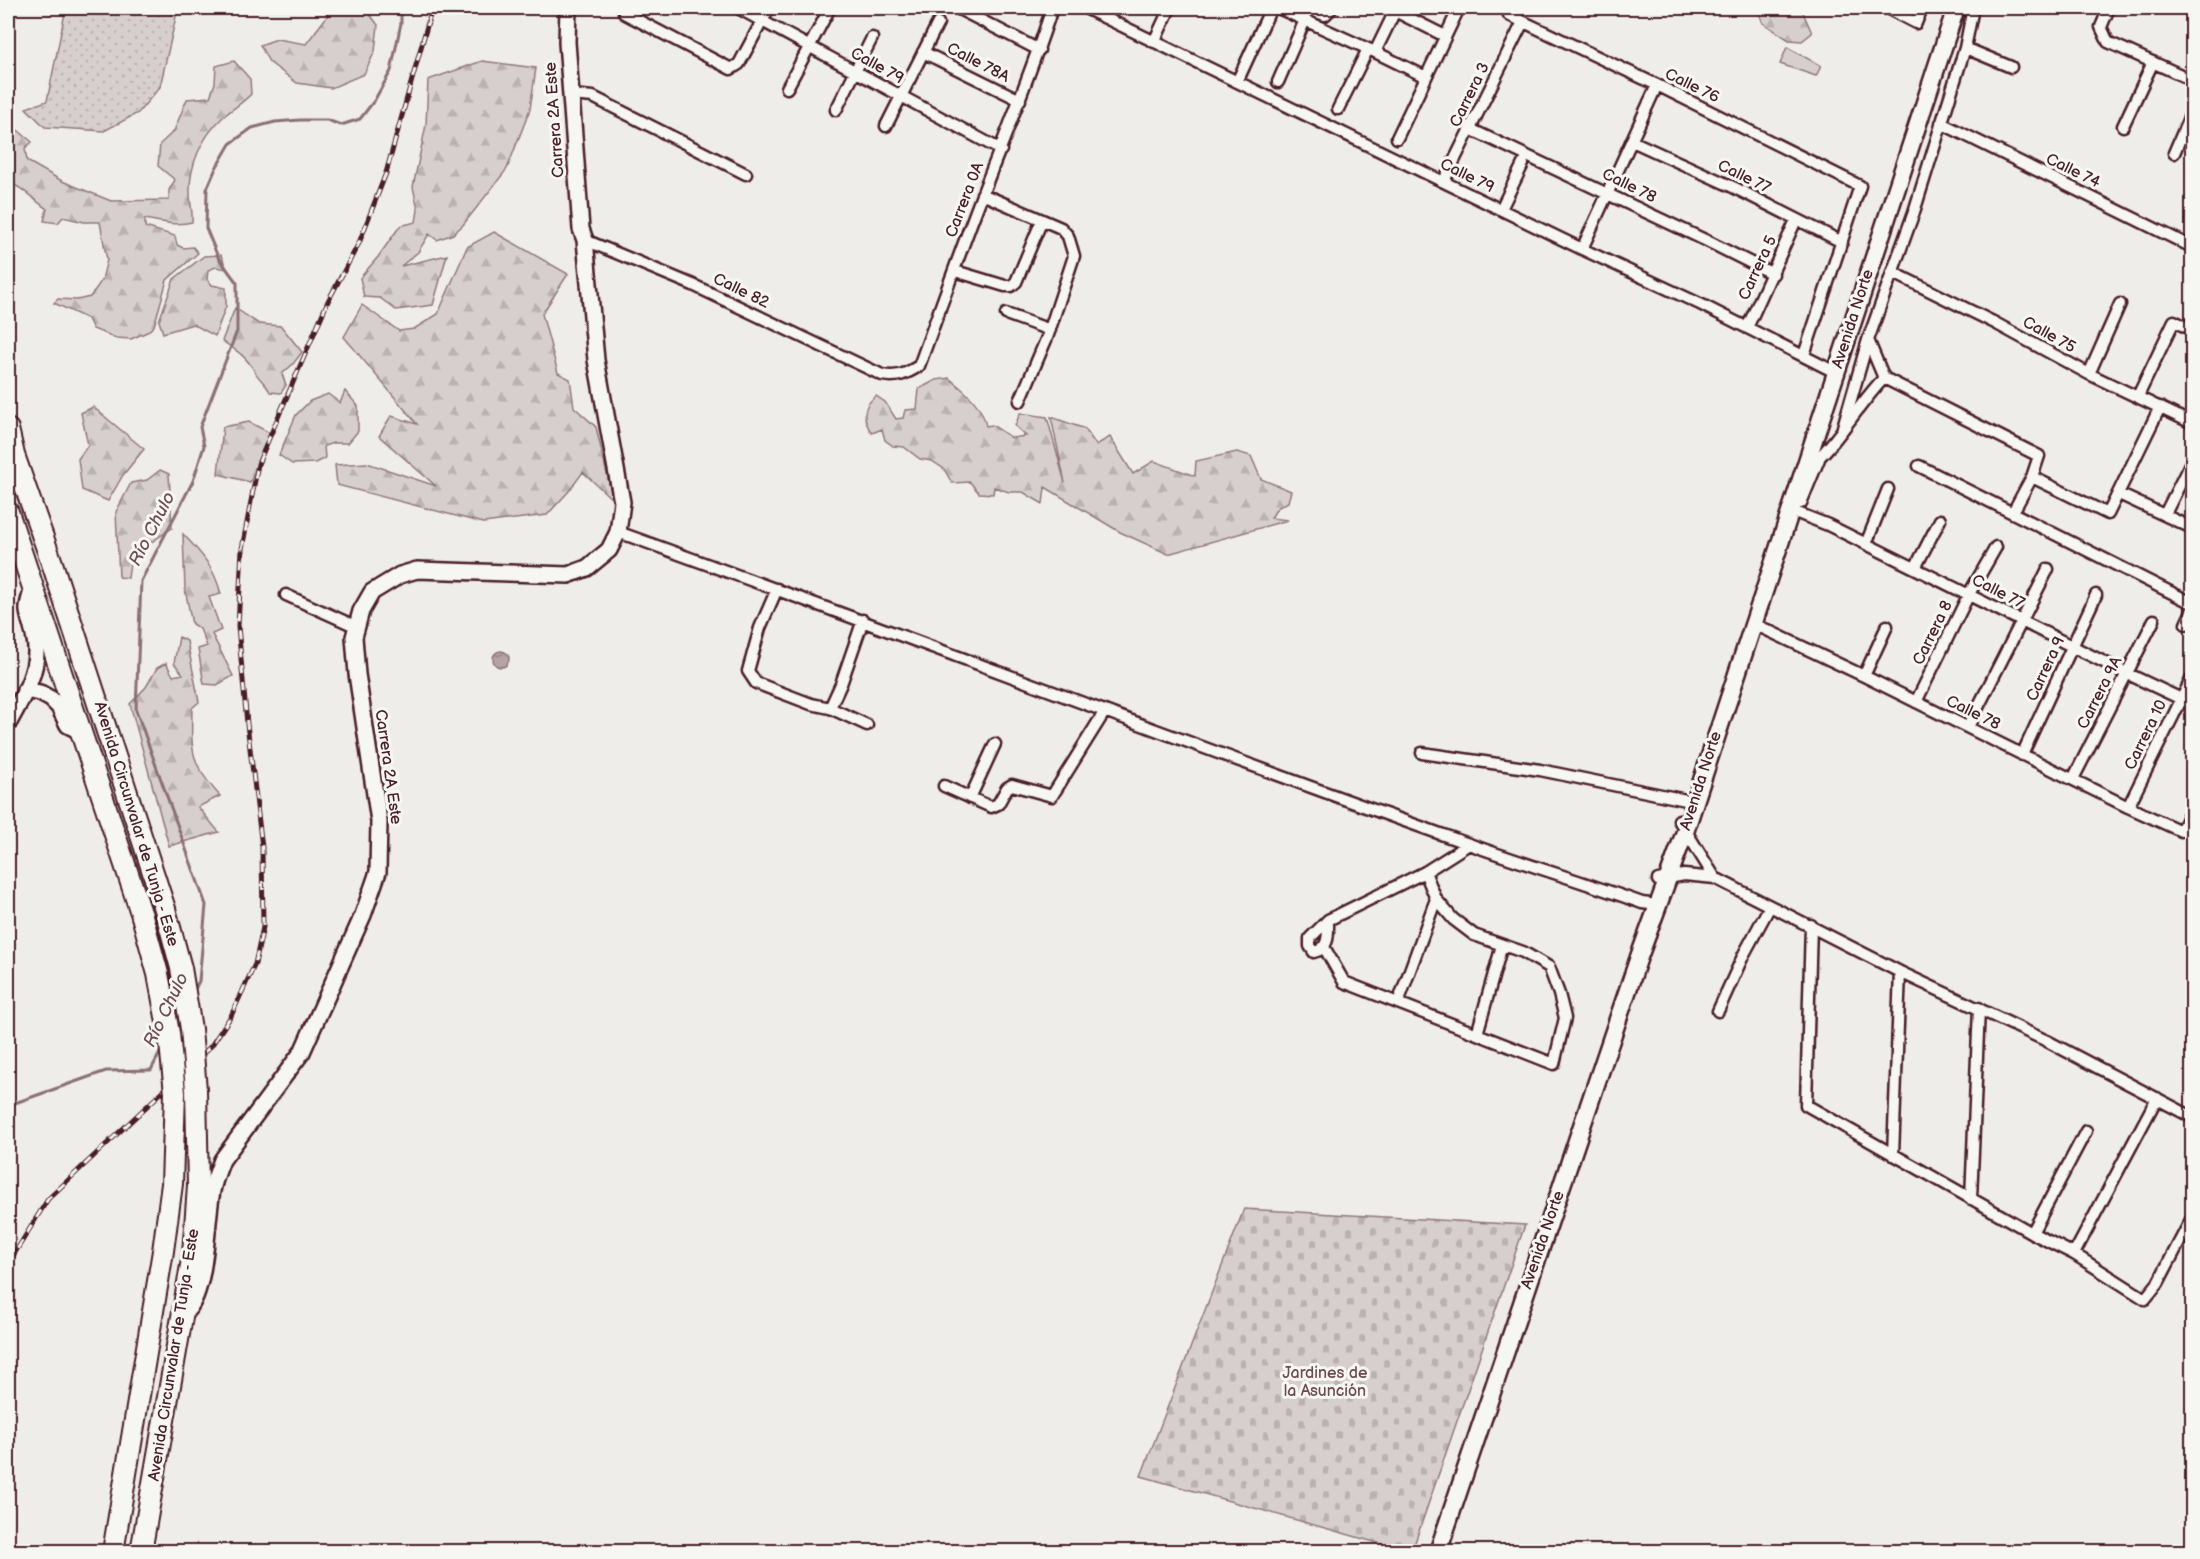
<svg xmlns="http://www.w3.org/2000/svg" width="2200" height="1559" viewBox="0 0 2200 1559" font-family="'Balsamiq Sans',sans-serif">
<style>
.grass{fill:url(#grass-dots);stroke:#90777c;stroke-width:1.5}
.forest{fill:url(#forest-firs);stroke:#90777c;stroke-width:1.5}
.cemetery{fill:url(#cemetery-stones);stroke:#90777c;stroke-width:1.5}
.garden{fill:#d7cfce;stroke:#90777c;stroke-width:1.5}
.water{fill:url(#water-waves);stroke:#8a6f74;stroke-width:1.5}
.lines{fill:none;stroke-linecap:round;stroke-linejoin:round}
.stream{stroke:#8a6f74;stroke-width:3}
.street-casing{stroke:#4a1f2b;stroke-width:15}
.secondary-casing{stroke:#4a1f2b;stroke-width:20}
.primary-casing{stroke:#4a1f2b;stroke-width:21}
.highway-casing{stroke:#4a1f2b;stroke-width:24}
.street{stroke:#f6f6f2;stroke-width:10}
.secondary{stroke:#f6f6f2;stroke-width:15}
.primary{stroke:#f6f6f2;stroke-width:16}
.highway{stroke:#f6f6f2;stroke-width:20}
.rail-casing{stroke:#4a1f2b;stroke-width:5}
.rail{stroke:#f6f6f2;stroke-width:3;stroke-dasharray:9;stroke-linecap:butt}
.highway-bridge-casing{stroke:#4a1f2b;stroke-width:24;stroke-linecap:butt}
.highway-bridge{stroke:#f6f6f2;stroke-width:20}
.labels{text-anchor:middle;dominant-baseline:central;stroke-width:6;stroke-linejoin:round;paint-order:stroke}
.street-label{font-size:16px;fill:#4a1f2b;stroke:#f6f6f2}
.park-label{font-size:16px;fill:#6d4b54;stroke:#f6f6f2}
.water-label{font-size:18px;font-style:italic;fill:#6f4e56;stroke:#f6f6f2}
</style>
<defs>
<pattern id="grass-dots" width="8" height="8" patternUnits="userSpaceOnUse" patternTransform="scale(1.5)"><rect width="8" height="8" fill="#d7cfce"/><path d="M2 2h.1M6 6h.1" fill="none" stroke="#bab1b1" stroke-width="1.8" stroke-linecap="round"/></pattern>
<pattern id="forest-firs" width="22" height="20" patternUnits="userSpaceOnUse" patternTransform="scale(1.5)"><rect width="22" height="20" fill="#d7cfce"/><path d="M5 1l3.5 6h-7zM16 11l3.5 6h-7z" fill="#bab1b1"/></pattern>
<pattern id="cemetery-stones" width="16" height="16" patternUnits="userSpaceOnUse" patternTransform="scale(1.5)"><rect width="16" height="16" fill="#d7cfce"/><path d="M2 7V4a2 2 0 0 1 4 0v3zM10 15v-3a2 2 0 0 1 4 0v3z" fill="#bab1b1"/></pattern>
<pattern id="water-waves" width="16" height="10" patternUnits="userSpaceOnUse" patternTransform="scale(1.5)"><rect width="16" height="10" fill="#b4a4a5"/><path d="M0 5q4-4 8 0t8 0" fill="none" stroke="#948587"/></pattern>
</defs>
<rect width="100%" height="100%" fill="#efedea"/>
<filter id="ink" filterUnits="userSpaceOnUse"><feTurbulence type="fractalNoise" baseFrequency=".0167" numOctaves="2"/><feDisplacementMap in="SourceGraphic" scale="12" xChannelSelector="R" yChannelSelector="G"/><feConvolveMatrix kernelMatrix="1 2 1 2 8 2 1 2 1" color-interpolation-filters="sRGB"/></filter>
<g filter="url(#ink)">
<path class="grass" d="M66,8H178L160,87L138,113L104,131L45,127L26,108L47,101Z"/>
<path class="forest" d="M321,8H365L378,25L375,51L364,74L331,88L297,83L269,62L260,45L277,39L306,44L328,15Z
M1757,8H1801L1812,33L1802,41L1789,40L1763,23Z
M234,61L250,79L251,94C242,104 231,109 222,118C201,138 189,166 190,194C190,204 193,212 192,222C175,226 161,222 145,219V227L175,236L177,245L183,248L193,247L198,253L167,280L154,326L147,332L131,339L116,338L93,329L88,319L54,303L58,299L77,300L90,297L102,280L107,260L100,222H84L63,217L58,223L44,221L47,209C34,200 23,187 8,182V122L32,142L25,148L27,161L62,181L111,201L169,200V190L175,180L158,166L160,144L174,131L187,99L210,97L215,83L216,66Z
M482,61L536,68L530,109L507,169L463,225L453,234L437,240L429,234L418,252L401,266L447,255L433,305L396,310L380,298L364,297L360,278L378,257L400,226L416,222L418,210L413,187L426,125L428,80Z
M494,232L568,274L542,314L558,373L570,379L574,407L596,427L613,500L583,472L569,491L547,515L483,523L337,485L335,465L367,463L436,486L379,436L391,416L417,424L344,337L362,305L399,331L414,329L438,314L467,247Z
M221,255L227,269L216,267L208,270L207,279L212,285L226,288V306L215,336L193,324L163,333L159,321L174,279L204,256Z
M235,308L259,324L281,326L302,352L293,364L282,374L286,385L281,393L270,392C266,384 259,379 255,372C246,356 237,351 222,341Z
M949,378C965,391 983,406 986,426L992,425L1012,438L1026,436L1015,426L1020,413L1047,417L1065,483L1051,417L1085,429L1096,445L1110,437L1133,474L1154,461L1195,476L1196,461L1237,452L1251,456L1261,479L1291,491L1288,502L1277,508L1271,518L1288,520L1168,554L1120,532L1045,487L1043,504L1023,492H1009L994,487L993,494L979,493L970,482L952,483L944,469L932,461L920,459L904,447L893,446L885,440L882,429L872,433C862,420 862,406 876,396L885,402L896,419L903,418L905,410L917,409L919,389L936,380Z
M345,391L358,406V431L348,443H333L324,446L325,458L315,463L292,464L279,455L296,415L310,401L328,394L340,403Z
M93,407L144,449L123,475L108,501L82,490L78,459L88,445L81,413Z
M249,422L272,434L250,482L218,474L223,427Z
M160,470L169,474L172,528L131,556L128,578L119,577L116,512L131,483L147,480Z
M183,534C202,554 214,567 221,594L209,597L221,630L212,634L233,676L217,685L204,684L198,649L207,646L200,629L192,624L185,589Z
M179,637L187,641L199,702L192,708C191,751 190,763 220,796L198,807L219,832L169,846L130,704L146,687L157,668L166,663L173,676L183,674L174,663Z"/>
<path class="cemetery" d="M1244,1209L1525,1225L1412,1551H1406L1141,1476Z"/>
<path class="garden" d="M1787,47L1821,66L1816,76L1780,64Z"/>
<path class="water" d="M493 659a8 8 0 1 1 16 0a8 8 0 1 1-16 0Z"/>
<g class="lines">
<path class="stream" d="M193,993L199,981L206,905L136,710L141,581L193,481L204,446L200,427L237,331V283L218,257L206,228L207,189L216,168L230,144L252,128L275,122L300,120H327L341,125L360,119L374,101L391,71L401,23V8
M8,1111L12,1104L106,1071L151,1070L162,1049"/>
<g class="street-casing">
<path id="street" d="M738,8L1001,150
M957,8L1039,50
M1085,8L1582,249L1702,305L1835,372
M1278,8L1375,52L1395,11L1386,8
M1306,8L1325,15L1332,8
M1887,8L1916,23L1922,8
M2109,8L2101,27L2108,42L2192,80
M1395,11L1445,36
M624,13L731,69L739,64L769,8
M1509,15L1657,85L1860,186L1804,355
M1154,42L1170,8
M1965,48L2011,67
M923,52L1020,100
M1375,52L1426,77
M1237,82L1271,8
M1278,82L1305,20
M787,88L830,8
M571,95L593,97L746,174
M1338,109L1368,49
M836,110L872,38
M1941,123L2192,247
M886,126L938,23
M2123,126L2153,62
M1470,129L1707,241L1773,274
M1397,138L1459,8
M1632,141L1733,187L1842,242
M2174,153L2192,111
M1444,181L1523,22
M982,194L1061,228L1068,236L1074,256L1048,335L1020,401
M1501,209L1523,164
M585,240L693,285L882,375C897,378 906,374 919,366C940,309 960,252 982,195C1006,133 1032,71 1052,8
M1582,249L1657,85
M955,271L1005,286H1011L1016,282L1042,220
M1892,272L1995,323L2089,374L2192,423
M1006,314L1050,330
M1747,328L1796,220
M1868,340L1884,378L2039,456L2032,477L2013,512
M2089,374L2120,304
M2138,396L2174,321L2192,330
M1843,427L1868,340L1914,212L1965,48L1973,8
M1919,466L2192,603
M1805,470C1836,446 1856,407 1884,378
M2032,477L2108,514L2160,407
M2119,494L2192,528
M1801,503L1819,459
M1790,510L1828,525L2126,673L2192,704
M2165,514L2192,460
M618,532C902,634 1182,742 1466,843C1524,864 1584,882 1642,903L1650,904
M1866,544L1888,489
M1915,568L1940,520
M777,589L760,628L748,671L756,683L811,704L830,708L867,725
M286,595L357,627
M1752,623L1864,676L2128,807L2181,831L2192,807
M2186,624L2192,611
M1864,676L1887,626
M1916,702L1969,594L1996,547
M830,708L841,684L863,620
M1968,727L2048,569
M1422,753L1540,770L1686,800
M2022,755L2096,595
M2073,779L2154,620
M944,786L991,807L998,804L1007,788L1012,785L1052,796L1105,711
M970,798L995,744
M2128,807L2192,678
M1679,820L1715,878
M1658,880L1684,875L1715,878L1900,972L2047,1041L2192,1117
M1328,920C1328,933 1330,949 1314,952L1310,946V938L1328,920L1425,872L1469,844
M1811,925L1806,1105L2032,1233L2074,1254L2145,1299L2158,1283L2192,1218
M1324,947L1344,982L1554,1064L1565,1018L1559,994L1549,967L1523,952L1474,935L1453,919L1436,899L1425,872
M1398,1003L1436,899
M1718,1011L1744,954L1770,906
M1477,1034L1502,945
M1893,1155L1900,972
M1971,1199L1979,1008
M2032,1233L2086,1131
M2074,1254L2157,1098"/>
</g>
<g class="secondary-casing">
<path id="secondary" d="M25,690L40,693L51,699L59,707L68,725L82,732
M8,724C20,701 37,676 36,649C36,635 30,624 28,611C27,604 31,595 33,588
M188,1309C207,1286 206,1220 212,1191C214,1180 218,1170 222,1160L302,1052L363,915L378,872L379,821L357,674L354,637L361,611L372,592L400,575L417,570L568,575L587,568L609,550L618,532L622,502L596,360L585,240L581,229L567,42L568,8"/>
</g>
<g class="primary-casing">
<path id="primary" d="M1438,1552L1639,957L1685,832L1956,8"/>
</g>
<g class="highway-casing">
<path id="highway" d="M8,429L14,455L52,563L165,909
M8,512L142,916
M113,1552L163,1251L172,1184L175,1093
M141,1552L193,1254L198,1186L196,1090"/>
</g>
<use href="#street" class="street"/>
<use href="#secondary" class="secondary"/>
<use href="#primary" class="primary"/>
<use href="#highway" class="highway"/>
<g class="rail-casing">
<path id="rail" d="M8,1264L48,1199L211,1046L231,1016L255,964L263,927L262,847L247,724L238,626L242,549L258,464L328,301L359,243L386,173L432,8"/>
</g>
<use href="#rail" class="rail"/>
<g class="highway-bridge-casing">
<path id="highway-bridge" d="M165,909L181,968L191,1029L196,1090
M142,916L158,974L169,1033L175,1093"/>
</g>
<use href="#highway-bridge" class="highway-bridge"/>
</g>
</g>
<g class="labels">
<g class="street-label">
<text transform="translate(978 63) rotate(27)">Calle 78A</text>
<text transform="translate(877 66) rotate(29)">Calle 79</text>
<text transform="translate(1692 86) rotate(26)">Calle 76</text>
<text transform="translate(1470 95) rotate(-64)">Carrera 3</text>
<text transform="translate(555 120) rotate(-94)">Carrera 2A Este</text>
<text transform="translate(2073 171) rotate(26)">Calle 74</text>
<text transform="translate(1467 176) rotate(26)">Calle 79</text>
<text transform="translate(1744 177) rotate(26)">Calle 77</text>
<text transform="translate(1629 186) rotate(26)">Calle 78</text>
<text transform="translate(965 200) rotate(-69)">Carrera 0A</text>
<text transform="translate(1758 268) rotate(-65)">Carrera 5</text>
<text transform="translate(741 291) rotate(26)">Calle 82</text>
<text transform="translate(1853 319) rotate(-72)">Avenida Norte</text>
<text transform="translate(2049 335) rotate(29)">Calle 75</text>
<text transform="translate(1998 592) rotate(27)">Calle 77</text>
<text transform="translate(1933 633) rotate(-64)">Carrera 8</text>
<text transform="translate(2046 669) rotate(-65)">Carrera 9</text>
<text transform="translate(2100 693) rotate(-63)">Carrera 9A</text>
<text transform="translate(1973 713) rotate(26)">Calle 78</text>
<text transform="translate(2146 735) rotate(-64)">Carrera 10</text>
<text transform="translate(388 767) rotate(82)">Carrera 2A Este</text>
<text transform="translate(1701 781) rotate(-72)">Avenida Norte</text>
<text transform="translate(136 824) rotate(73)">Avenida Circunvalar de Tunja - Este</text>
<text transform="translate(1543 1240) rotate(-71)">Avenida Norte</text>
<text transform="translate(174 1355) rotate(-81)">Avenida Circunvalar de Tunja - Este</text>
</g>
<g class="park-label">
<text x="1325" y="1373">Jardines de<tspan x="1325" dy="18">la Asunción</tspan></text>
</g>
<g class="water-label">
<text transform="translate(152 529) rotate(-63)">Río Chulo</text>
<text transform="translate(166 1010) rotate(-64)">Río Chulo</text>
</g>
</g>
<rect width="2200" height="1559" fill="none" stroke="#f6f6f2" stroke-width="30"/>
<rect x="15" y="15" width="2170" height="1529" fill="none" stroke="#4a1f2b" stroke-width="2" filter="url(#ink)"/>
</svg>
